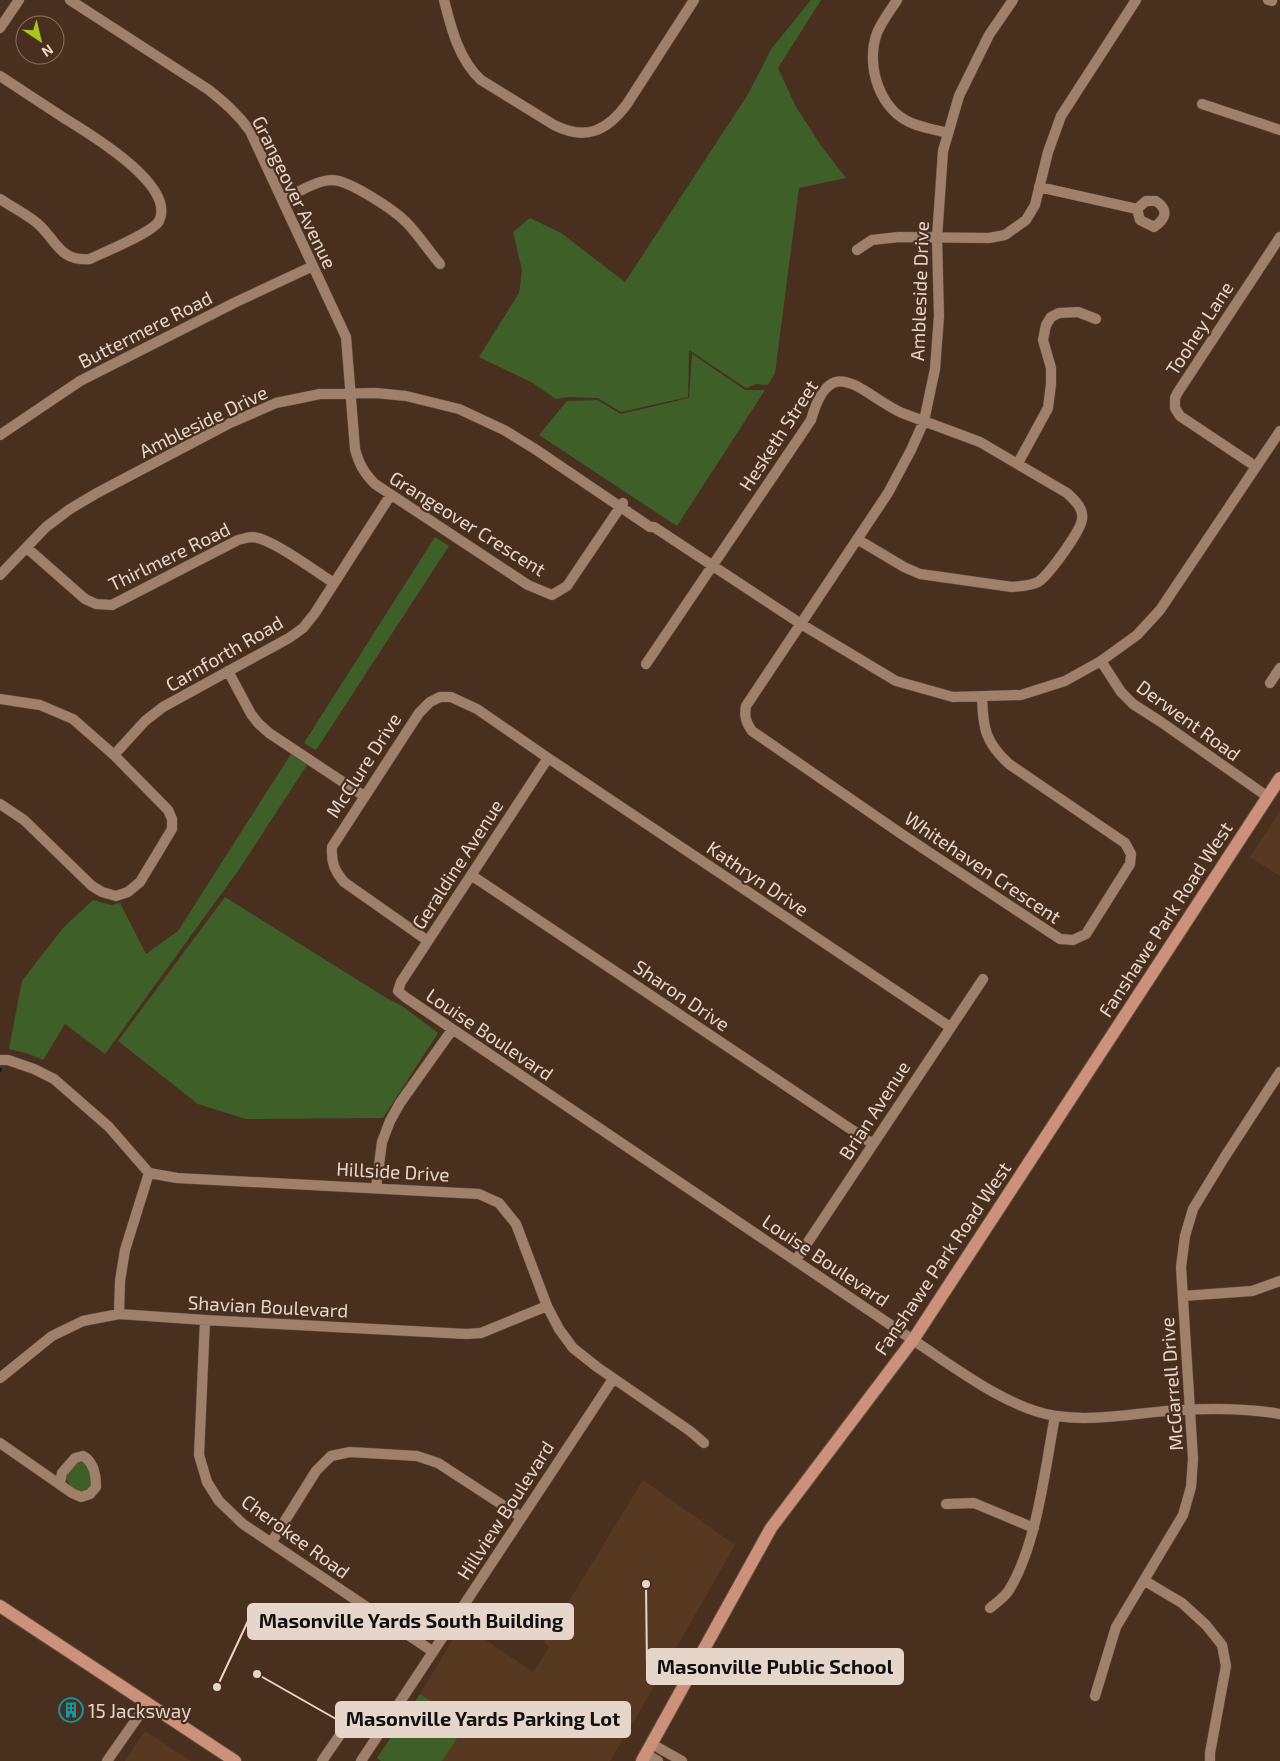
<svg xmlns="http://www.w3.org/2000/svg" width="1280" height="1761" viewBox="0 0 1280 1761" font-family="'Exo 2',sans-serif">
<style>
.built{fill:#573820}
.green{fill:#3e6028}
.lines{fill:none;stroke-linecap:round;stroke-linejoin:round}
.stream{stroke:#00184a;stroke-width:2.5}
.minor-casing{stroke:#624d3c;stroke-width:11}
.major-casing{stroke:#624d3c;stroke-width:14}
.minor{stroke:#9e806b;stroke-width:10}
.major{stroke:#cc917a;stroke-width:12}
.labels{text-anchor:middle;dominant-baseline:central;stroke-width:4.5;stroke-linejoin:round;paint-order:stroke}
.street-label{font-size:19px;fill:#e6d6ca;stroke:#49301e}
.poi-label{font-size:19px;fill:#e6d6ca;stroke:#49301e;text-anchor:start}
.leader{fill:none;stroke:#e6d6ca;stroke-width:2}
.callout-dot{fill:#e6d6ca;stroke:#49301e;stroke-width:2}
.callout{fill:#e6d6ca;stroke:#e6d6ca;stroke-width:2}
.callout-label{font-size:20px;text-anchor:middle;font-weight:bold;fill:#111}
</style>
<rect width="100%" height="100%" fill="#49301e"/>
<path class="built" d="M1280,811V876L1250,857Z
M643,1480L735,1545L655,1685L610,1761H442L465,1725L420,1694L462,1624L533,1672L549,1647L544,1642Z
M145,1731L191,1761H125Z"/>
<path class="green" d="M811,0H821L778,68L796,107L822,147L846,178L799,188L775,373L768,385L757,384L746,388L689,350L688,397L621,412L598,398L569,397L556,399L531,382L479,357L519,293L522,270L513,232L530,218L561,233L625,282L747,96L772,48Z
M692,354L745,390H765L677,526L539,435L567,401L597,400L621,414L689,398Z
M435,537L449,546L316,750L304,743Z
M291,754L307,765L240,868L105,1054L65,1024L43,1060L29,1054L9,1049L22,981L63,928L93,900L111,905L120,903L146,954L178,931Z
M225,897L388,999L402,1006L438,1033L383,1118L246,1119L198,1104L118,1041Z
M79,1462L87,1463C91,1469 93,1480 91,1487L82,1493L72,1488L66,1479L72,1466Z
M420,1694L466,1725L442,1761H381L377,1758Z"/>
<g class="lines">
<path class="stream" d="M0,1071L1,1069"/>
<g class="minor-casing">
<path id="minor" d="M70,0L209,90C225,103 238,114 250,131L346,337L355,449C359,464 364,473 375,484L528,585L552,595L567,586L623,503
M444,0C451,28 459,60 481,80L554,125C586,141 607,131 627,104L694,0
M897,0C890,11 882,21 877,33C865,66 880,112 914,124C925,128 936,130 947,133
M1268,0L1272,1
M0,28L19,0
M0,76C21,90 43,104 64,118C88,133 177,185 159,221C152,233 104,252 90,259C59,262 56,239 37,223C26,214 12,207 0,199
M1202,104L1280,130
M1039,187L1137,209L1140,220L1154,227C1166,219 1169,210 1156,201H1146L1137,209
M282,200C297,193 316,180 333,180C350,181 393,209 406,222C418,234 428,250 440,264
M857,250L872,240L899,237L989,238L1005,235L1026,220L1035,205L1048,152L1061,116L1136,0
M0,435L80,381L236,302L313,266
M1018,463L1048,408L1051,384V368L1043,340L1046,325L1051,317L1059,313L1078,312L1096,319
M1255,466L1180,416L1175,408V398L1178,392L1280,237
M27,548L85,599L96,604L112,605L238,540C242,539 248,537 253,537C273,539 316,572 334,583
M0,575L46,527L70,509L97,493L228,424L276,403L320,394L376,393L406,396L459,409L504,430L535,449L650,527H654L801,624L896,681L953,697L1021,695L1065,681L1101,661L1137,635L1160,610L1280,431
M1101,661L1121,692L1133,704L1161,722L1268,797
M646,664L811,420C831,349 861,394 902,413L980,442L1067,493C1074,500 1084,508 1082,519C1081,531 1048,576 1038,582C1030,586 1021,586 1012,587L920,574L904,567L857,539
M228,671L251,714L258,723L269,733L364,796
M1270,683L1280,668
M982,697C983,728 985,742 1009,764L1125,843L1131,854L1130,864L1086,934L1073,940L1060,939L900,833L752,731C746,722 744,717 746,706L888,493L911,450L924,421L935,369L939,316L937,238L943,151L959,96L989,35L1013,0
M0,699L40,705L73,719L114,755L168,810L172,819V829L140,882L128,892L116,896L102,892L92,886L24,820L0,804
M114,755L145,721L163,707L289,638L303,628L315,613L390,496
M548,758L401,982L398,991L405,997L913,1340C953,1366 1008,1409 1056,1416C1099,1422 1139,1412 1181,1410C1215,1408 1247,1408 1280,1414
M471,875L873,1144
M428,941L344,882C334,870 331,862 332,847L419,713L430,702L440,697H451L477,709L548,758L950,1027
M0,1060H8L34,1069L54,1079L109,1127L149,1173L177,1178L479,1194L499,1203L516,1224L547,1306L559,1329L573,1348L597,1367L690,1431L704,1443
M376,1188L382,1142L390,1121L400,1103L452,1030
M796,1260L983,979
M1183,1296L1252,1291L1280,1281
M119,1314L120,1281L125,1250L149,1173
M205,1320L199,1455L207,1482L219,1501L243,1524L432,1651
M0,1378L52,1336L83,1321L119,1314L205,1320L466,1334L481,1333L547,1306
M0,1443L72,1493L81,1497L90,1494L96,1487C96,1475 94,1462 83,1456L75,1458L62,1473L60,1483
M946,1504L974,1503L1034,1528
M271,1543L316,1471L331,1456L350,1452L417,1456L438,1463L521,1517
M1145,1581L1182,1603L1206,1625L1222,1645L1226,1666L1210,1753V1761
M990,1608C996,1603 1005,1597 1009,1590C1037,1545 1045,1469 1055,1416
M1095,1696L1116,1627L1183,1515L1191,1487L1193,1459L1181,1267L1185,1236L1193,1209L1224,1158L1280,1072
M652,1744L682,1761
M646,1754L658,1761
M107,1761L147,1704
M322,1761L342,1732
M361,1761L613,1379"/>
</g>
<g class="major-casing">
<path id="major" d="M0,1606L235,1761
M642,1761L771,1528L913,1340L1280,778"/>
</g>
<use href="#minor" class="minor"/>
<use href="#major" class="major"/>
</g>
<defs>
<g id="building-ring" transform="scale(1.25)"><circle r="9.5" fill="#49301e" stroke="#0f9aa8" stroke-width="1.5"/><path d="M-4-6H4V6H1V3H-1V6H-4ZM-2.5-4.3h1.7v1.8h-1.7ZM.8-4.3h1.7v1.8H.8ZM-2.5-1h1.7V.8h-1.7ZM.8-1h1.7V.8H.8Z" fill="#0f9aa8"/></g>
</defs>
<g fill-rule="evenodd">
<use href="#building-ring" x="71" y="1710"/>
</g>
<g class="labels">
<g class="street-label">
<text transform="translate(295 192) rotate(64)">Grangeover Avenue</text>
<text transform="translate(919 291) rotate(-88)">Ambleside Drive</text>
<text transform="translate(1199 328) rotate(-57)">Toohey Lane</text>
<text transform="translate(145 329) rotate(-27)">Buttermere Road</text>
<text transform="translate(203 421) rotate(-26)">Ambleside Drive</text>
<text transform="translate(778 435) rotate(-57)">Hesketh Street</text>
<text transform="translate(468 523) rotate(32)">Grangeover Crescent</text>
<text transform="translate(169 556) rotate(-26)">Thirlmere Road</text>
<text transform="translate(224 653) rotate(-30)">Carnforth Road</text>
<text transform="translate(1189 720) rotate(36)">Derwent Road</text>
<text transform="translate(363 765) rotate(-57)">McClure Drive</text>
<text transform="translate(457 864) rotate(-57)">Geraldine Avenue</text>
<text transform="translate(983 867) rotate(34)">Whitehaven Crescent</text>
<text transform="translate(758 878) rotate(34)">Kathryn Drive</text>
<text transform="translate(1165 919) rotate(-57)">Fanshawe Park Road West</text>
<text transform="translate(682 995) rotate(34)">Sharon Drive</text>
<text transform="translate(490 1034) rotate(34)">Louise Boulevard</text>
<text transform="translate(874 1110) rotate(-57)">Brian Avenue</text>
<text transform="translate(393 1171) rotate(3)">Hillside Drive</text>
<text transform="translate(942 1258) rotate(-56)">Fanshawe Park Road West</text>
<text transform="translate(826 1260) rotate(34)">Louise Boulevard</text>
<text transform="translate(268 1306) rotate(3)">Shavian Boulevard</text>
<text transform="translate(1171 1384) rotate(-94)">McGarrell Drive</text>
<text transform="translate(505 1510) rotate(-57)">Hillview Boulevard</text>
<text transform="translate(296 1536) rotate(36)">Cherokee Road</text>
</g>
<g class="poi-label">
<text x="88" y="1710">15 Jacksway</text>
</g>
</g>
<path class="leader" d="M217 1687L248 1621M646 1584L647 1667M257 1674L336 1719"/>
<g class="callout-dot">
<circle cx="217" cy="1687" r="5"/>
<circle cx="646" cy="1584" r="5"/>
<circle cx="257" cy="1674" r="5"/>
</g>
<g class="callout">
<rect x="248" y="1604" width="325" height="35" rx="5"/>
<rect x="647" y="1649" width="256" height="35" rx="5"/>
<rect x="336" y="1702" width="294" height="35" rx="5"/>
</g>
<g class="callout-label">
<text x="411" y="1628">Masonville Yards South Building</text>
<text x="775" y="1674">Masonville Public School</text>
<text x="483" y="1726">Masonville Yards Parking Lot</text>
</g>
<g transform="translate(40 40) rotate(145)"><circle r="24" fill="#49301e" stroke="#887263"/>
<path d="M0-4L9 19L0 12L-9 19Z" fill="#a9c71b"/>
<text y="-8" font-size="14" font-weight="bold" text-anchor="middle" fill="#e6d6ca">N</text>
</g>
</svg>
